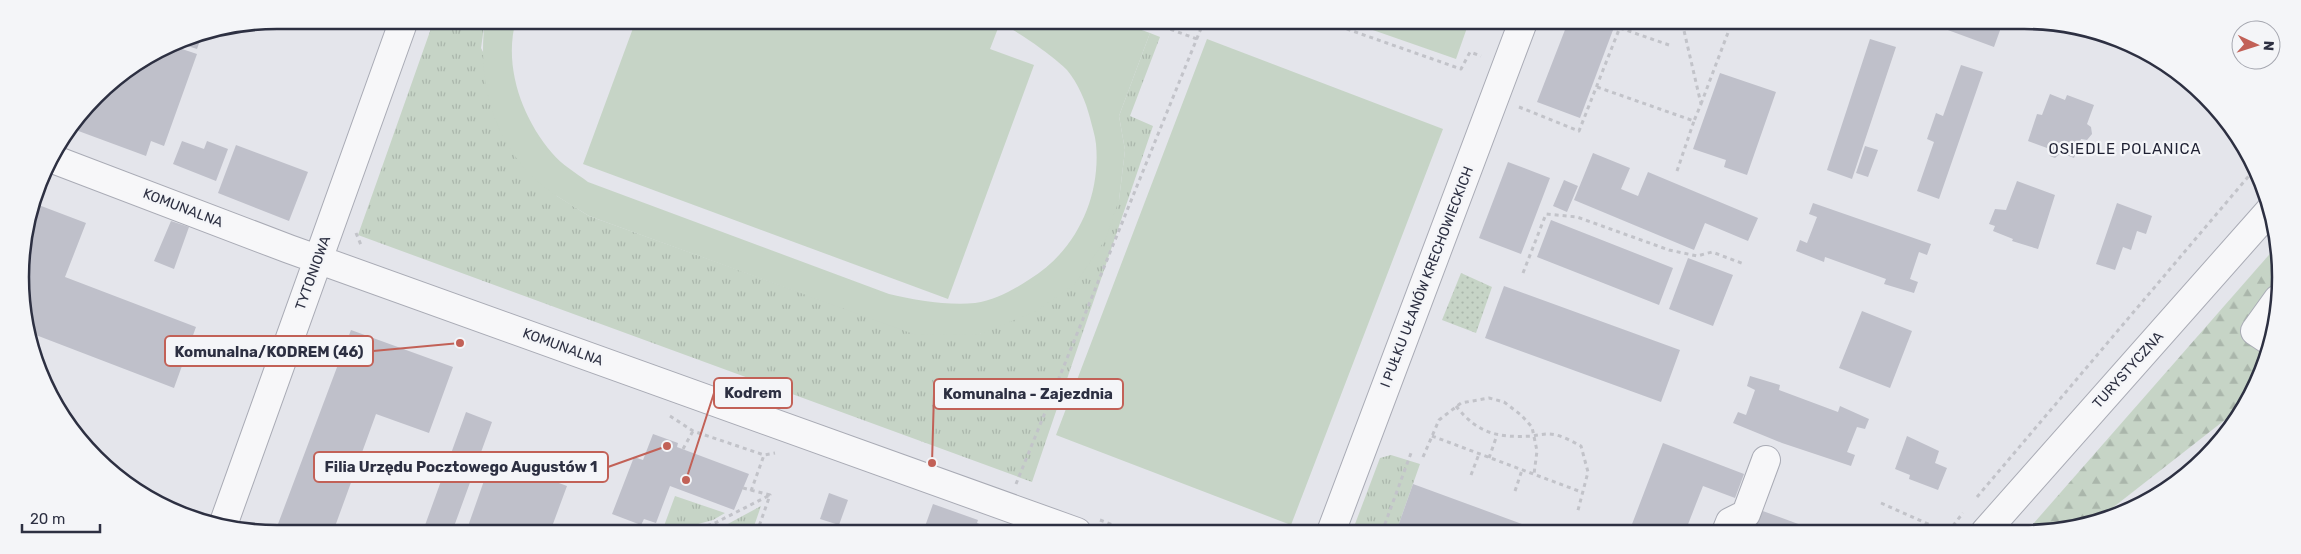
<svg xmlns="http://www.w3.org/2000/svg" width="2301" height="554" viewBox="0 0 2301 554" font-family="Rubik,sans-serif">
<style>
.grass{fill:url(#grass-tufts)}
.forest{fill:url(#forest-firs)}
.park{fill:url(#park-dots)}
.pitch{fill:#c6d4c6}
.building{fill:#bfc0ca}
.lines{fill:none;stroke-linecap:round;stroke-linejoin:round}
.minor-casing{stroke:#a9abb5;stroke-width:30}
.path{stroke:#c2c3c9;stroke-width:3;stroke-dasharray:4 4;stroke-linecap:butt}
.minor{stroke:#f7f7f9;stroke-width:28}
.labels{text-anchor:middle;dominant-baseline:central;stroke-width:4.5;stroke-linejoin:round;paint-order:stroke}
.street-label{font-size:14px;fill:#2d3042;stroke:#f4f5f8}
.neighbourhood-label{font-size:15px;letter-spacing:1px;fill:#1f2133;stroke:#f4f5f8}
.rim{fill:none;stroke:#2d3042;stroke-width:2.5}
.leader{fill:none;stroke:#c26157;stroke-width:2}
.callout-dot{fill:#c26157;stroke:#f4f5f8;stroke-width:2}
.callout{fill:#f4f5f8;stroke:#c26157;stroke-width:2}
.callout-label{font-size:15px;text-anchor:middle;font-weight:bold;fill:#2d3042}
</style>
<defs>
<pattern id="grass-tufts" width="24" height="20" patternUnits="userSpaceOnUse" patternTransform="scale(1.25)"><rect width="24" height="20" fill="#c6d4c6"/><path d="M3 7l-1-3M5 7V3M7 7l1-3M15 17l-1-3M17 17v-4M19 17l1-3" fill="none" stroke="#aab6ab"/></pattern>
<pattern id="forest-firs" width="22" height="20" patternUnits="userSpaceOnUse" patternTransform="scale(1.25)"><rect width="22" height="20" fill="#c6d4c6"/><path d="M5 1l3.5 6h-7zM16 11l3.5 6h-7z" fill="#aab6ab"/></pattern>
<pattern id="park-dots" width="8" height="8" patternUnits="userSpaceOnUse" patternTransform="scale(1.25)"><rect width="8" height="8" fill="#c6d4c6"/><path d="M2 2h.1M6 6h.1" fill="none" stroke="#aab6ab" stroke-width="1.8" stroke-linecap="round"/></pattern>
</defs>
<rect width="100%" height="100%" fill="#e4e5eb"/>
<path class="grass" d="M434,20H485L481,48L557,196L589,216L916,334H980L1119,200L1125,150L1119,116L1150,33L1160,37L1130,116L1153,126L1032,482L358,235Z
M1391,455L1420,464L1396,532H1352L1380,458Z
M675,496L725,513L713,520L676,530L664,526Z
M761,506L752,532H707L724,526Z"/>
<path class="forest" d="M2275,248L2279,311L2254,391L2244,405L2097,520L2057,532H2026Z"/>
<path class="park" d="M1461,273L1492,287L1476,333L1442,320Z"/>
<path class="pitch" d="M485,20H516C503,66 522,118 552,153C561,164 576,173 588,182L889,294C913,300 950,306 975,303C996,300 1013,290 1030,279C1076,251 1101,197 1096,144C1095,135 1092,126 1090,118C1086,102 1078,83 1067,70C1056,58 1015,29 1000,23L990,49L1034,65L948,299L583,164L636,20L1117,21L1150,33L1119,116L1125,150L1119,200L1105,240L1075,284L1036,311L980,334L916,335L589,216C568,203 544,190 527,171C489,129 478,74 485,20Z
M1347,21H1469V22L1456,59Z
M1207,39L1443,129L1291,525L1056,435Z"/>
<path class="building" d="M1568,22H1616L1580,118L1537,102Z
M1926,22H2003L1994,47Z
M202,35L197,49L175,42L179,39Z
M1870,39L1896,47L1852,179L1827,170Z
M170,45L197,54L164,146L151,141L146,156L73,129L107,84Z
M1961,65L1983,72L1939,199L1917,191L1934,142L1927,139L1936,113L1943,116Z
M1720,73L1776,92L1747,175L1724,167L1726,160L1693,149Z
M2050,94L2065,100L2067,95L2094,105L2087,124L2091,127L2092,134L2087,140L2081,139L2074,158L2061,153L2055,158L2050,156L2047,148L2028,141L2037,114L2042,115Z
M182,141L204,149L207,141L228,149L216,181L173,164Z
M236,145L308,172L289,221L218,193Z
M1865,146L1878,150L1868,177L1856,173Z
M1593,153L1630,168L1621,189L1638,196L1648,172L1758,218L1748,241L1705,223L1694,250L1574,200Z
M1508,162L1550,178L1521,254L1479,238Z
M1564,180L1578,186L1567,212L1553,206Z
M2017,181L2055,195L2038,249L2012,241L2013,239L1993,231L1995,226L1989,224L1995,209L2006,210Z
M1813,203L1931,244L1927,255L1919,252L1910,279L1918,282L1914,293L1884,284L1886,279L1825,257L1824,262L1796,251L1800,240L1807,243L1817,217L1809,214Z
M2117,203L2152,216L2146,234L2137,231L2131,250L2123,247L2115,270L2096,264Z
M36,204L86,223L65,277L196,327L174,388L28,332L21,260Z
M1551,220L1673,268L1659,305L1537,257Z
M171,221L189,227L174,269L154,261Z
M1688,258L1733,275L1713,326L1669,309Z
M1504,286L1680,350L1661,402L1485,338Z
M1862,311L1912,331L1890,388L1839,368Z
M351,330L453,367L429,433L376,414L333,532H275Z
M1750,376L1780,385L1779,390L1838,412L1840,406L1869,419L1865,429L1857,427L1847,452L1855,455L1851,466L1782,443L1733,423L1738,412L1746,415L1755,390L1747,386Z
M466,412L492,422L452,532H434L424,528Z
M653,434L678,443L677,447L749,474L734,510L670,486L656,523L644,519L641,525L612,514L634,457L643,460Z
M1907,436L1939,451L1935,463L1947,468L1938,490L1909,479L1910,475L1895,469Z
M1663,443L1744,474L1735,498L1703,486L1685,532H1629Z
M492,458L567,486L550,532H466Z
M1413,484L1544,532H1396Z
M829,493L848,500L839,525L820,519Z
M933,504L978,520L977,523L1002,532H923Z
M1760,510L1820,532H1753Z"/>
<g class="lines">
<g class="minor-casing">
<path id="minor" d="M50,158L289,249L1077,532
M2270,341L2255,331L2278,299
M223,525L404,20
M1331,532L1523,22
M1726,532L1730,522L1746,514L1766,460
M1985,532L2271,209"/>
</g>
<path class="path" d="M1148,21L1197,39
M1324,21L1461,69L1470,52L1481,56
M1620,28L1669,45
M1597,87L1694,121L1701,104L1682,22
M1701,104L1732,22
M1519,107L1579,131L1622,22
M1677,171L1694,121
M356,233L361,245
M1523,273L1546,214L1577,217L1669,250L1697,256L1712,252L1744,264
M1456,406C1478,434 1498,438 1533,436C1538,435 1543,434 1548,434C1560,434 1571,441 1581,446L1588,472L1577,514
M670,416L693,431L764,455
M1432,436L1584,493
M683,449L693,431
M1423,457L1439,420L1461,403L1489,398L1504,402L1521,415L1532,427L1537,451L1534,474
M1489,458L1497,435
M1471,475L1479,454
M1016,484L1204,21
M743,488L770,495L757,532
M751,491L764,455L775,453
M1515,491L1522,470
M1977,497L2253,171
M1881,503L1946,532
M1100,520L1131,532
M684,532L713,524L770,495
M1382,532L1411,453
M1948,532L1963,513"/>
<use href="#minor" class="minor"/>
</g>
<g class="labels">
<g class="street-label">
<text transform="translate(183 208) rotate(21)">KOMUNALNA</text>
<text transform="translate(313 273) rotate(-70)">TYTONIOWA</text>
<text transform="translate(1427 277) rotate(-69)">I PUŁKU UŁANÓW KRECHOWIECKICH</text>
<text transform="translate(563 347) rotate(20)">KOMUNALNA</text>
<text transform="translate(2128 370) rotate(-48)">TURYSTYCZNA</text>
</g>
<g class="neighbourhood-label">
<text x="2125" y="149">OSIEDLE POLANICA</text>
</g>
</g>
<path d="M0 0H2301V554H0ZM277 29H2024A248 248 0 0 1 2272 277V277A248 248 0 0 1 2024 525H277A248 248 0 0 1 29 277V277A248 248 0 0 1 277 29Z" fill="#f4f5f8" fill-rule="evenodd"/>
<path class="rim" d="M277 29H2024A248 248 0 0 1 2272 277V277A248 248 0 0 1 2024 525H277A248 248 0 0 1 29 277V277A248 248 0 0 1 277 29Z"/>
<path class="leader" d="M460 343L373 351M686 480L714 393M932 463L934 394M667 446L608 467"/>
<g class="callout-dot">
<circle cx="460" cy="343" r="5"/>
<circle cx="686" cy="480" r="5"/>
<circle cx="932" cy="463" r="5"/>
<circle cx="667" cy="446" r="5"/>
</g>
<g class="callout">
<rect x="165" y="336" width="208" height="30" rx="5"/>
<rect x="714" y="378" width="78" height="30" rx="5"/>
<rect x="934" y="379" width="189" height="30" rx="5"/>
<rect x="314" y="452" width="294" height="30" rx="5"/>
</g>
<g class="callout-label">
<text x="269" y="357">Komunalna/KODREM (46)</text>
<text x="753" y="398">Kodrem</text>
<text x="1028" y="399">Komunalna - Zajezdnia</text>
<text x="461" y="472">Filia Urzędu Pocztowego Augustów 1</text>
</g>
<g transform="translate(2256 45) rotate(94)"><circle r="24" fill="#f4f5f8" stroke="#a4a6af"/>
<path d="M0-4L9 19L0 12L-9 19Z" fill="#c26157"/>
<text y="-8" font-size="14" font-weight="bold" text-anchor="middle" fill="#2d3042">N</text>
</g>
<path d="M22 524v8h78v-8" fill="none" stroke="#2d3042" stroke-width="2.5"/>
<text x="30" y="524" font-size="15" fill="#2d3042" stroke="#f4f5f8" stroke-width="4" paint-order="stroke">20 m</text>
</svg>
